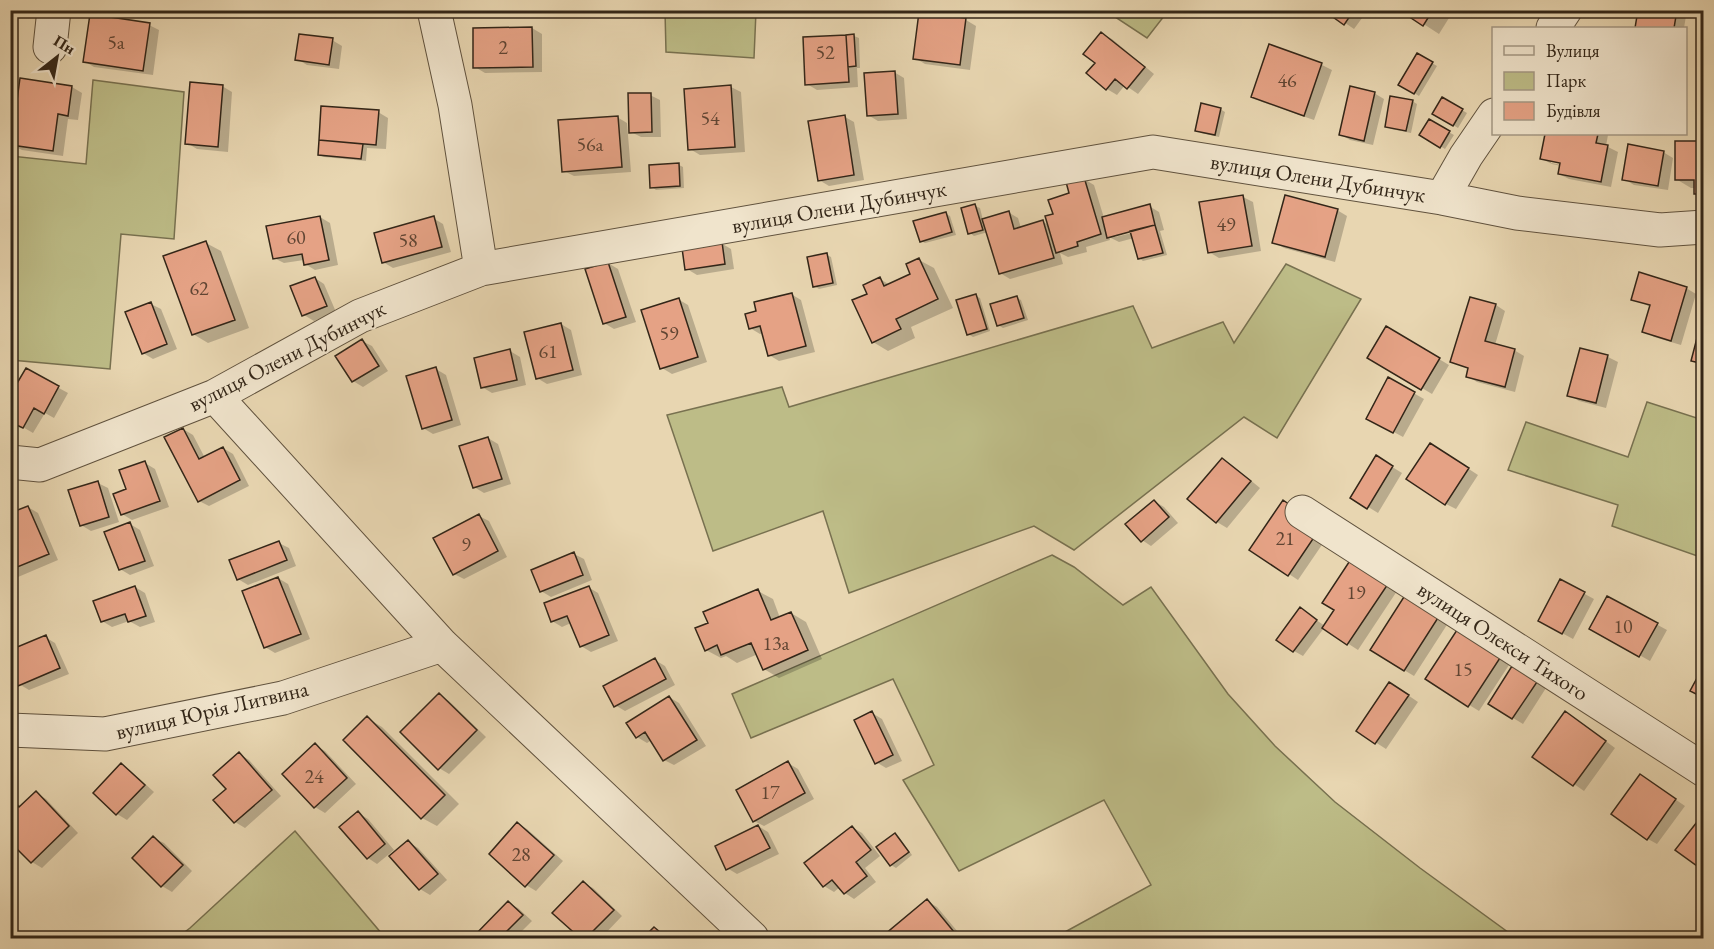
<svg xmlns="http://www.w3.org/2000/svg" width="1714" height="949" viewBox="0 0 1714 949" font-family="'EB Garamond',serif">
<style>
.green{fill:#bdbc87;stroke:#787150;stroke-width:1.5}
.shadow{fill:#0003;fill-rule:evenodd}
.building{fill:#e5a285;stroke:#332618;stroke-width:1.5}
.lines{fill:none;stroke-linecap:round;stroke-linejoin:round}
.minor-casing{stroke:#60523e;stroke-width:35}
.minor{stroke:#f0e4cc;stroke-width:33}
.labels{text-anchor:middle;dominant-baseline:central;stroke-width:4.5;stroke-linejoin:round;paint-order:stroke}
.number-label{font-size:20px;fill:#604533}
.street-label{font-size:22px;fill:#332618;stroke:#f0e4cc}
</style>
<rect width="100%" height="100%" fill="#e8d6b1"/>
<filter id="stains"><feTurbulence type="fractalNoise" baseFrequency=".00333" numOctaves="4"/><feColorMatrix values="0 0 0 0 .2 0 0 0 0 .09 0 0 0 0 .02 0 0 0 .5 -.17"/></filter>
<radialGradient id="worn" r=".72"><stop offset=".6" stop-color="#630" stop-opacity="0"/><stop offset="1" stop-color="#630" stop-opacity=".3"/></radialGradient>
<path class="green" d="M665,11H756L754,58L666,52Z
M1106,11H1168L1147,38Z
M93,80L184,92L174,239L121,234L110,369L11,360V156L86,164Z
M1286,264L1361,299L1277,438L1244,417L1074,550L1034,526L849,593L823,511L713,551L667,415L782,387L789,407L1133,306L1152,348L1223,322L1234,343Z
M1647,402L1703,420V558L1612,526L1618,505L1508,470L1526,422L1628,457Z
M1052,555L1074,567L1123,605L1151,587L1228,694L1275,746L1335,802L1420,868L1516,938H1054L1151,885L1104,800L959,871L903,780L934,765L893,679L751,738L732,694Z
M295,831L382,934L377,938H177L190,928Z"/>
<path class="shadow" d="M332,10H386L385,17Z
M1326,10H1360L1365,14L1354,29Z
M1402,10H1454L1439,34Z
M1639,10H1687L1684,28H1638L1636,27Z
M921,14L966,20L976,26L970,70L925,64L915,58Z
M149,25L159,30L153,75L94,67L84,61Z
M532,28L542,34V72L485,73L475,67Z
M1102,34L1112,39L1154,74L1138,94L1125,85L1117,95L1107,89L1097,63Z
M854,36L859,38L860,68H857L858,87L817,90L807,84Z
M332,40L342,46L339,69L307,65L297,59Z
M1270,46L1322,65L1332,70L1314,120L1262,102L1252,96Z
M1418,55L1437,66L1419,96L1400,84Z
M894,72L904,78L907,119L878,121L868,115Z
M222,86L232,92L228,152L197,149L187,143Z
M72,87L82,93L78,120L68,119L63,156L22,150L12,145Z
M731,87L741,92L745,152L700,155L690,149Z
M1374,93L1384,99L1373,145L1350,140L1340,134Z
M650,95L660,100L661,137H641L631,132Z
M1443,99L1467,113L1458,128L1434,113Z
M1412,101L1417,104L1411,133L1391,129L1386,126Z
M323,107L378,112L388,118L386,149L367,148L366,161L324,157L319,155Z
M1220,109L1225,112L1219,137L1201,133L1197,130Z
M617,117L627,123L631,172L574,176L564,171Z
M845,117L854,122L864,180L829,186L819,180Z
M1429,121L1454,135L1445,149L1421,135Z
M1547,134H1606L1608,135L1606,146L1618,152L1611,187L1569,179L1559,174L1561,166L1552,164L1542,159ZM1551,160L1567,163V166L1551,163Z
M1704,143V197L1696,193V188H1691L1676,179Z
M1663,152L1673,158L1668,190L1634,185L1624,179Z
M679,165L683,167L684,188L656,190L652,187Z
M1084,179L1094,185L1104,218L1149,206L1159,212L1164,230L1160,231L1167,255L1143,261L1139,258L1134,238L1119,242L1109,237L1110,240L1086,247L1087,252L1068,257L1060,253L1063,264L1010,279L1000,273L988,232L974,236L970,233L975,206L980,208L983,220L1008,212L1018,218L1021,228L1043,222L1049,225L1054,215ZM1132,230V233L1115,237V234Z
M1243,197L1253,202L1261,251L1219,258L1209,252Z
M1337,210L1347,216L1335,262L1284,248L1274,242Z
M946,214L950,216L956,235L925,243L921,241Z
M320,217L330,223L338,265L315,270L305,264L304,260L284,263L274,258Z
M433,218L443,224L451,252L393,268L383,262Z
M206,243L221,251L249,328L208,343L193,334Z
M721,243L731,249L734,269L697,275L687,269Z
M827,255L831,257L837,285L819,289L814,286Z
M919,260L934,268L953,308L911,327L915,338L888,351L873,342L869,294L880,279L890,285L912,274Z
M608,263L618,269L636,322L614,329L604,323Z
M315,278L324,284L336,312L314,321L304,315Z
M1686,288L1696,294L1681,345L1654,337L1644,331L1651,307L1633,299Z
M791,294L801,300L815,352L779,361L769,355L763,333L760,334L750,328L758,312Z
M976,296L980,298L990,331L973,337L968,334Z
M1017,298L1021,300L1028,320L1003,328L998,325Z
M678,299L688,305L707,362L672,374L662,368Z
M151,304L161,309L177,349L153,359L143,353Z
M1496,305L1505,311L1495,345L1514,350L1524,356L1515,392L1477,382L1467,376L1469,369L1452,362Z
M561,324L571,330L582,375L547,384L537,378Z
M1387,328L1449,365L1432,394L1370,357Z
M362,341L372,346L388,371L363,387L353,381Z
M1581,349L1608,357L1618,362L1606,408L1579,401L1569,395Z
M510,351L520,357L526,385L492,393L482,387Z
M436,369L446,375L461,425L433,434L423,428Z
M26,370L68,393L54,418L45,413L33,433L11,420Z
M1389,379L1424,399L1403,437L1368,418Z
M183,429L193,435L205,458L223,448L233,454L249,486L209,506L199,501Z
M488,438L498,444L511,484L484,493L474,487Z
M1440,450L1478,475L1456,509L1446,504Z
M1376,457L1402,473L1378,513L1352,497Z
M1222,460L1232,465L1260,488L1227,528L1217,522L1189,499Z
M145,463L155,469L169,507L132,520L122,514L128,490Z
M98,483L108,488L119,522L91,531L81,525Z
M1154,501L1164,507L1178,523L1151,546L1142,540Z
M28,507L38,513L58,560L11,580L10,515Z
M479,516L489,521L507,557L464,579L454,574Z
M130,524L140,530L154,566L130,575L120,569Z
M1330,533L1298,580L1251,549Z
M279,543L289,548L296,566L248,585L238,579Z
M574,554L584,559L592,580L551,597L541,591Z
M1353,558L1399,588L1358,650L1324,628L1303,656L1294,651L1300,609L1325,626L1336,610Z
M278,578L288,584L310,639L275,653L265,647Z
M1561,581L1594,599L1573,639L1540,621Z
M135,587L145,593L155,622L140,627L129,621L112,627L102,621Z
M588,587L598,593L618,641L591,652L581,646L571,623L562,627L552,621Z
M758,591L773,599L780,618L791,613L806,622L822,659L779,678L764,669L758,654L737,663L726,656L721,658L706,650Z
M1410,591L1452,617L1414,676L1404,670Z
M1608,598L1667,630L1650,661L1591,628Z
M45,637L55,643L69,674L29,690L19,684Z
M1467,638L1509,665L1479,711L1427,679Z
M655,660L665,666L675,685L625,711L615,705Z
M1513,668L1546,688L1523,724L1490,704Z
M1399,689L1418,702L1386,749L1358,731Z
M439,695L449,701L486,737L449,774L439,768Z
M669,697L679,703L706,746L674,765L664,760L652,740L647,743L637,737Z
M872,713L882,719L902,761L886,768L876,762Z
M367,718L382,727L459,804L437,826L422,818Z
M1576,719L1615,748L1584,791L1534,756Z
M315,745L325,751L356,784L325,813L315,807Z
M239,754L249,760L281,796L245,828L235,822Z
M788,763L798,769L814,799L764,826L754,821Z
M121,765L131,771L154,792L127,820L117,814L95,793Z
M1641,776L1685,806L1657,844L1648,839Z
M36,793L46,799L78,833L42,868L32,862L10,840V798L22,807Z
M358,813L368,819L394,850L377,864L368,858Z
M518,824L527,829L563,861L536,891L526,885Z
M758,826L768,832L779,854L737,874L727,868Z
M852,827L862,833L880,856L865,868L876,882L854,899L845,893L840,887L834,892L824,886Z
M895,835L899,837L912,855L896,868L891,865Z
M154,838L164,843L192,871L172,892L162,886Z
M408,842L418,848L447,880L430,895L420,889L391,856Z
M583,883L593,888L622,916L601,938H582L555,913Z
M927,901L937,907L963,938H888L886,935Z
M508,903L518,908L532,921L515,938H474Z
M655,929L664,934L669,938H645Z"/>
<path class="building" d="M1323,10H1354L1344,25Z
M1399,10H1433L1423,26Z
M1638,10H1677L1674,28H1635Z
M919,12L966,18L960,65L913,59Z
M90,14L150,23L143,71L83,62Z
M532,27L533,67L473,68V28Z
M1101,32L1145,67L1127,89L1115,79L1106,90L1086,73L1095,63L1083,54Z
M299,34L333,38L329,65L295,60Z
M854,34L856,66L848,67L846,35Z
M846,35L849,82L805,85L803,37Z
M1269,44L1322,63L1304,116L1251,97Z
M1417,53L1433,62L1414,94L1398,85Z
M895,71L898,114L867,116L864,73Z
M20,78L72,86L68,116L58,114L53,151L11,145Z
M190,82L223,85L218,147L185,144Z
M731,85L735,147L688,150L684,89Z
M1350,86L1375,92L1364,141L1339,135Z
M628,93H651L652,132L629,133Z
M1390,96L1413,100L1406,131L1385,127Z
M1442,97L1463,109L1453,126L1432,114Z
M1201,103L1221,108L1215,135L1195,131Z
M321,106L379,110L376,145L319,140Z
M845,115L854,175L818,181L808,121Z
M618,116L622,167L562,172L558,120Z
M1429,119L1450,131L1440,148L1419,135Z
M1545,134H1598L1596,143L1608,145L1601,182L1558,174L1560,163L1540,159Z
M319,140L363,144L361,159L318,155Z
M1675,141H1704V194H1694V180H1675Z
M1628,144L1664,151L1658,186L1622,180Z
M679,163L680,186L650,188L649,165Z
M1084,177L1101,234L1077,242L1078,246L1056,253L1045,216L1053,214L1048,200L1069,193L1066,182Z
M1243,195L1252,246L1208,253L1199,202Z
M1285,195L1338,209L1325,257L1272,243Z
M975,204L983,230L968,234L961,208Z
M1150,204L1155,225L1107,238L1102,217Z
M1009,211L1014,229L1043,220L1054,258L999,274L982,219Z
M946,212L952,232L920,242L913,221Z
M320,216L329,260L304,265L302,254L273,259L266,226Z
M434,216L442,247L382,263L374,233Z
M1155,225L1163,253L1138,259L1130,231Z
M206,241L235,320L192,335L163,256Z
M722,242L725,264L685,270L682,248Z
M827,253L833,283L813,287L807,257Z
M1704,253V278L1698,277Z
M919,258L938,299L896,319L901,329L872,343L852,300L867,294L863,285L880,277L884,286L910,274L906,264Z
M608,262L626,317L603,324L585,269Z
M1639,272L1687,287L1671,341L1642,332L1650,305L1631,300Z
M315,277L327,306L302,316L290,286Z
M792,293L806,346L768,356L760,326L749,329L745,314L756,311L754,302Z
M976,294L987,329L967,335L956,300Z
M1017,296L1024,318L997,326L990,304Z
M1470,297L1496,304L1485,341L1515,349L1505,387L1466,377L1468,368L1450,362Z
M679,298L698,357L660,369L641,310Z
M151,302L167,344L142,354L125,312Z
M561,323L573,370L536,379L524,332Z
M1386,326L1440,358L1421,390L1367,358Z
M1698,334L1704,335V364L1691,361Z
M362,339L379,366L352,382L335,356Z
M1580,348L1608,355L1596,403L1567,396Z
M510,349L517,380L481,388L474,358Z
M436,367L452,420L422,429L406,376Z
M26,368L59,386L44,414L34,408L23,428L10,422V395Z
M1388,377L1415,392L1393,433L1366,419Z
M183,428L199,459L223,447L240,480L198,502L164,437Z
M488,437L502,479L473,488L459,446Z
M1430,443L1469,468L1445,505L1406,479Z
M1376,455L1393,466L1367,509L1350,498Z
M1222,458L1251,481L1216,523L1187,499Z
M145,461L160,501L121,515L113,494L126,489L119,470Z
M98,481L109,517L80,526L68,490Z
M1154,500L1169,517L1141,542L1125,524Z
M1283,500L1321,527L1288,576L1249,550Z
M28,506L49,554L10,570V513Z
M479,514L498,551L453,575L433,538Z
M130,522L145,561L119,570L104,532Z
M279,541L287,560L237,580L229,560Z
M574,552L583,575L540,592L531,570Z
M1353,556L1390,581L1347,645L1322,628L1334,610L1322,603Z
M278,577L301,634L264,648L242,591Z
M1560,579L1585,592L1562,634L1538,621Z
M135,586L146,616L128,622L125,614L101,622L93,601Z
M589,586L609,635L580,647L567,616L551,622L544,603Z
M758,589L771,620L791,612L808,650L763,670L751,643L721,655L717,645L705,651L695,628L708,623L703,612Z
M1409,589L1443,610L1404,671L1370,650Z
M1607,596L1658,623L1639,657L1589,629Z
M1300,607L1317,620L1293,652L1276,640Z
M1457,630L1500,658L1468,707L1425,679Z
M46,635L60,668L18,686L10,668V650Z
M655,658L666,679L614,707L603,686Z
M1704,665V698L1690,691Z
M1512,666L1537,682L1512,719L1488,704Z
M1389,682L1409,695L1375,744L1356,731Z
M439,693L477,730L438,770L400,732Z
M669,696L697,740L663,761L645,732L636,738L626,723Z
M872,711L893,755L875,764L854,720Z
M1565,711L1606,741L1573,786L1532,757Z
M367,716L445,795L421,819L343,740Z
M315,743L347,778L314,808L282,774Z
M239,752L272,790L234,823L213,800L226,789L213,775Z
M788,761L805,793L753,822L736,790Z
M121,763L145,785L116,815L93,793Z
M1640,774L1676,799L1647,840L1611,814Z
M36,791L69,826L31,863L10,842V798L19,807Z
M358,811L385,844L367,859L339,827Z
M1704,813V871L1675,850Z
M517,822L554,855L525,887L489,854Z
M758,825L770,848L726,870L715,846Z
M852,826L871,850L856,862L867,876L844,894L832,880L823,887L804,863Z
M895,833L909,852L890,866L876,847Z
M153,836L183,865L161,887L132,858Z
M408,840L438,874L419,890L389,856Z
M583,881L614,910L586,938H580L552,913Z
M927,899L959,938H886L884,935Z
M508,901L523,915L500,938H472Z
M654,927L667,938H643Z"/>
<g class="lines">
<g class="minor-casing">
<path id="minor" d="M434,10L455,105L481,269
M1553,28L1565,10
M50,47L54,10
M1442,198L1466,156L1494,115
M215,396L442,645L752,938
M10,462L40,465L215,396L360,316L481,269L1153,152L1442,198L1517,213L1660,230L1704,227
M1302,512L1704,770
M10,730L105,734L283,698L442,645"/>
</g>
<use href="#minor" class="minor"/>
</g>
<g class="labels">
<g class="number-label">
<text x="116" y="42">5а</text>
<text x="503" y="47">2</text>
<text x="825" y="52">52</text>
<text x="1287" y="80">46</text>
<text x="710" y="118">54</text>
<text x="590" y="144">56а</text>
<text x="1226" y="224">49</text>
<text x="296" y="237">60</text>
<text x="408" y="240">58</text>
<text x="199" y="288">62</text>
<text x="669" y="333">59</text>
<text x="548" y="351">61</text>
<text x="1285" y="538">21</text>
<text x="466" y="544">9</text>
<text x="1356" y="592">19</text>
<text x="1623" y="626">10</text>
<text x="776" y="643">13а</text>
<text x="1463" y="669">15</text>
<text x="314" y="776">24</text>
<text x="770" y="792">17</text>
<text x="521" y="854">28</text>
</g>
<g class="street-label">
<text transform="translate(1318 178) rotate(9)">вулиця Олени Дубинчук</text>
<text transform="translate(839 207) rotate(-10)">вулиця Олени Дубинчук</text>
<text transform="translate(287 356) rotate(-27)">вулиця Олени Дубинчук</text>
<text transform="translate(1503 641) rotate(33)">вулиця Олекси Тихого</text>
<text transform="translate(212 710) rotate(-13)">вулиця Юрія Литвина</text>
</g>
</g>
<rect width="1714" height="949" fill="none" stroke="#e8d6b1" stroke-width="36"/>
<rect x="12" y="12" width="1690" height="925" fill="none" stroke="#332618" stroke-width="3"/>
<rect x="18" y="18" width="1678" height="913" fill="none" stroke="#332618" stroke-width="1.5"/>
<rect x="1492" y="27" width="195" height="108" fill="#f0e4cc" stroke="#a49884" stroke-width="1.5"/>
<rect x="1504" y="46" width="30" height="9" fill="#f0e4cc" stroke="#a49884" stroke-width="1.5"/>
<text x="1546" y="57" font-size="18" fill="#332618">Вулиця</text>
<rect x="1504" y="72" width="30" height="18" fill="#bdbc87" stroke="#a49884" stroke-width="1.5"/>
<text x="1546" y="87" font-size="18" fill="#332618">Парк</text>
<rect x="1504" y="102" width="30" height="18" fill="#e5a285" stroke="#a49884" stroke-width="1.5"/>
<text x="1546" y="117" font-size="18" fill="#332618">Будівля</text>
<g transform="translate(57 57) rotate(31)" stroke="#f0e4cc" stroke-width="4.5" paint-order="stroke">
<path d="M0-4.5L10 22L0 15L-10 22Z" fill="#332618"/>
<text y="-9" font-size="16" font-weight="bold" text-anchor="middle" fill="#332618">Пн</text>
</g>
<rect width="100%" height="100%" filter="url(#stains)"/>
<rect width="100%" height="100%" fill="url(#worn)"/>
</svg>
